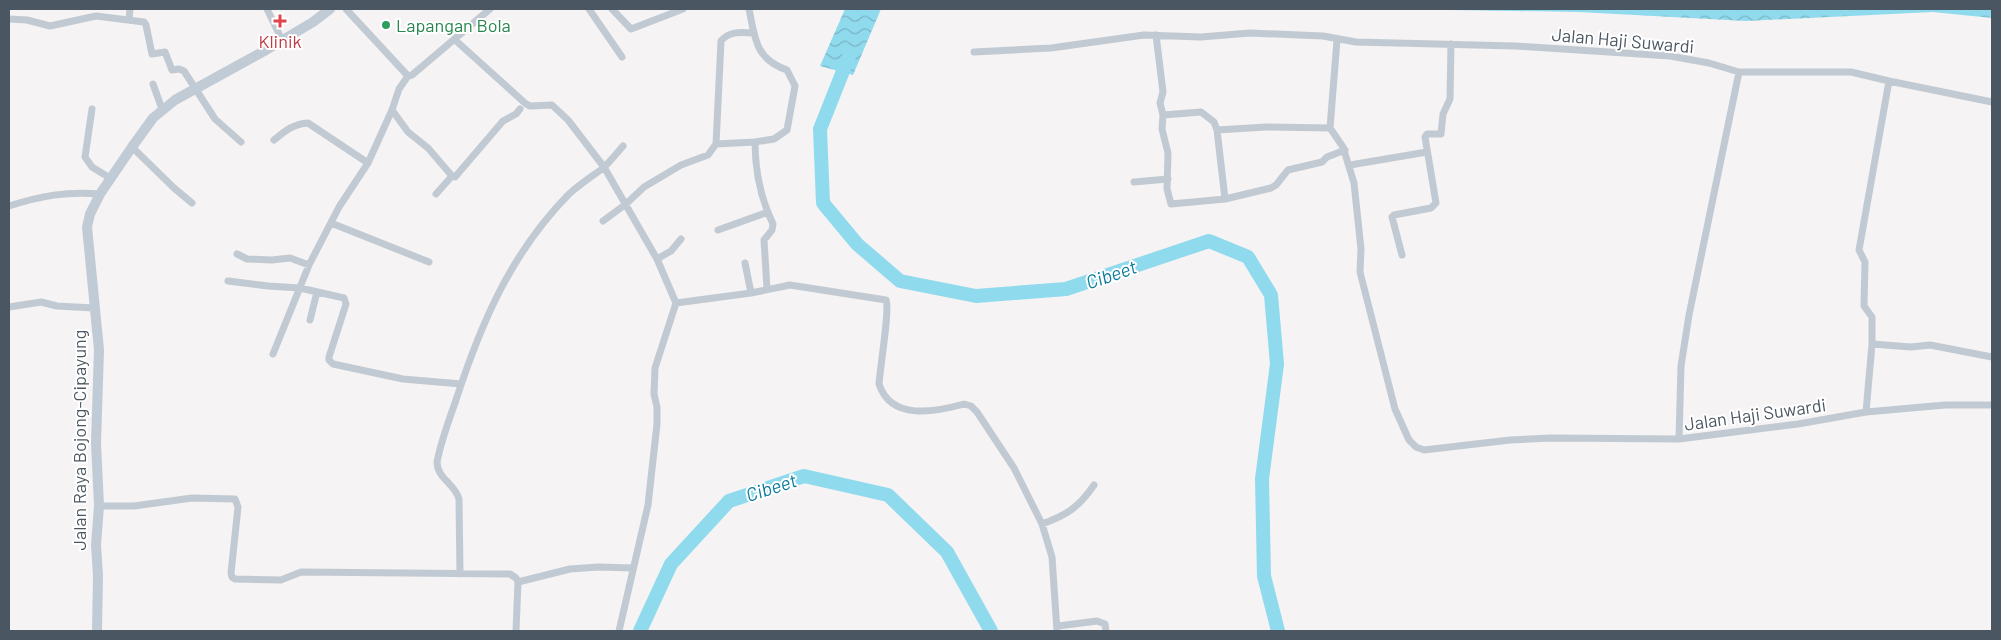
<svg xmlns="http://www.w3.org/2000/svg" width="2001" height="640" viewBox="0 0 2001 640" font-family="Barlow,sans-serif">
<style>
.water{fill:url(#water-waves)}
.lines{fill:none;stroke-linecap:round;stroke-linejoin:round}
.river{stroke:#90daee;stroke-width:14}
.street{stroke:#c1cad2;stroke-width:7}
.secondary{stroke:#c1cbd6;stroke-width:10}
.health-dot{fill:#e0444e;stroke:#fff;stroke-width:2}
.leisure-dot{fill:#2e9e5b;stroke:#fff;stroke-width:2}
.labels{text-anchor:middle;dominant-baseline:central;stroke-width:4;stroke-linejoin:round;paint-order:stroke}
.leisure-label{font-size:18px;fill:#27864d;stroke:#fff;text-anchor:start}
.street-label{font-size:18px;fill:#4a5661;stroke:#fff}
.health-label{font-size:18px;fill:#be3a42;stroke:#fff}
.water-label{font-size:19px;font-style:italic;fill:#0c7c9b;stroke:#fff}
</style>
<defs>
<pattern id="water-waves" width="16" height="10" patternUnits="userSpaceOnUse" patternTransform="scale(1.25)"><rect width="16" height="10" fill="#90daee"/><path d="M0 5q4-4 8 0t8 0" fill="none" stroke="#78b4c4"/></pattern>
</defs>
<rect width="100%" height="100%" fill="#f5f3f3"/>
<path class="water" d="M845,9H881L853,75L820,66Z
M1391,9H1992V18L1933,12L1746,21L1579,12Z"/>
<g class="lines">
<path class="river" d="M849,56L820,129L823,203L857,244L900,281L976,296L1066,289L1209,241L1248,257L1271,295L1277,364L1262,479L1264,576L1278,631
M640,631L671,564L729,501L804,476L888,495L947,552L991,631"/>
<path class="street" d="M267,9L282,40
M346,9L408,76L412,75L490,9
M589,9L622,57
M612,9L631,29L683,9
M749,9C755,38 755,59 787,70L795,86L787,130L774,139L755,142C755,170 761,199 773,224L772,230L764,240L767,289
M9,19L27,20L50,26L96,16L144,22L146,25L152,54L165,52L172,70L179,69L184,71L215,119L241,142
M129,20L130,9
M1156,35L1163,92L1160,103L1163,115L1162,129L1168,153L1167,189L1171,204L1225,199L1271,188L1276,185L1288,170L1322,162L1327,157L1345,150
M454,39L526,104L530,106L552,105L568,120L604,167L657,259L676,303L655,368L654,394L657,407V424L648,505L619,631
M1337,40L1330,128L1343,147L1354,183L1361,249L1360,272L1395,409L1409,440L1416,447L1424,450L1510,440L1551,438L1679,439L1798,424L1866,412L1945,405H1992
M974,52L1051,48L1144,35L1201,37L1250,33L1323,36L1356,42L1515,46L1670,56L1709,63L1739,72H1851L1889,81L1992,102
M153,84L162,109
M92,109L85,157L92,167L110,178
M392,110L408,132L428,148L452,176L455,177L503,121L516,114L520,109
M1163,115L1201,112L1214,122L1217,130L1225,199
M1217,130L1266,127L1330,128
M274,140C285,131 293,124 308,123L368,163
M716,144L755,142
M132,147L174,188L192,203
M1350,165L1427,152
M1134,182L1168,179
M436,194L452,176
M9,206C41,196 66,191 100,194
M603,221L626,204L644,187L681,165L708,155L716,144L721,41C729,31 741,32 753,33
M331,223L429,262
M718,230L768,212
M237,254L247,259L272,260L290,258L309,265
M1402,255L1392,217L1394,215L1431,208L1436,203L1425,137L1427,134H1441L1443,114L1450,99L1451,44
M657,259L671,251L681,239
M745,263L751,293
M228,281L268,286L300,288L344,298L346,304L329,357V360L333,364L403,379L461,384
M676,303L751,293L790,285L886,300C890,309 880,368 879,384C891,421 935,412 964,404L971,406L977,412L1014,468L1042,524L1052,557L1057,631
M9,307L41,302L57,306L94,308
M310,320L317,292
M1872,344L1911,347L1930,345L1992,357
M273,354L309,265L339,207L368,163L392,110L399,89L408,76
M1866,412L1872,344V317L1864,306L1865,262L1859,250L1889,81
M1679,439L1681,366L1689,315L1739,72
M99,506H134L192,498L235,499L238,507L231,573L232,577L235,579L281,580L301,572L510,574L516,578L518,582L516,631
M1042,524C1067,515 1079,507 1094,485
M460,574L459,499C455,484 437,478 437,462C441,441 449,420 456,400C481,323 511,253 569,194C579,185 591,177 602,169C610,162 616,154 623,146
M518,582L570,569L599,567L633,568
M1058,626L1097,621L1105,624L1106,631"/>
<path class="secondary" d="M97,631L98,576L96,545L99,506L96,443L99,350L87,227L90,214L100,194L132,147L153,118L175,100L266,50L313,22L330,9"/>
</g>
<path class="health-dot" d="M277.5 13.5h5v5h5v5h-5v5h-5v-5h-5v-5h5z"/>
<circle class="leisure-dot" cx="386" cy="25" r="5"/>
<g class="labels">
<g class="leisure-label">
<text x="396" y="25">Lapangan Bola</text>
</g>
<g class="street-label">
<text transform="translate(1623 40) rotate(5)">Jalan Haji Suwardi</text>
<text transform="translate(1755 414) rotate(-8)">Jalan Haji Suwardi</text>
<text transform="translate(79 440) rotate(-90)">Jalan Raya Bojong-Cipayung</text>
</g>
<g class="health-label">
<text x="280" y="41">Klinik</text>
</g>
<g class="water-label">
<text transform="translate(1111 274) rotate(-19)">Cibeet</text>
<text transform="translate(771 487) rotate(-18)">Cibeet</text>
</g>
</g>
<rect width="2001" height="640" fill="none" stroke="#4a5661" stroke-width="20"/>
</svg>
